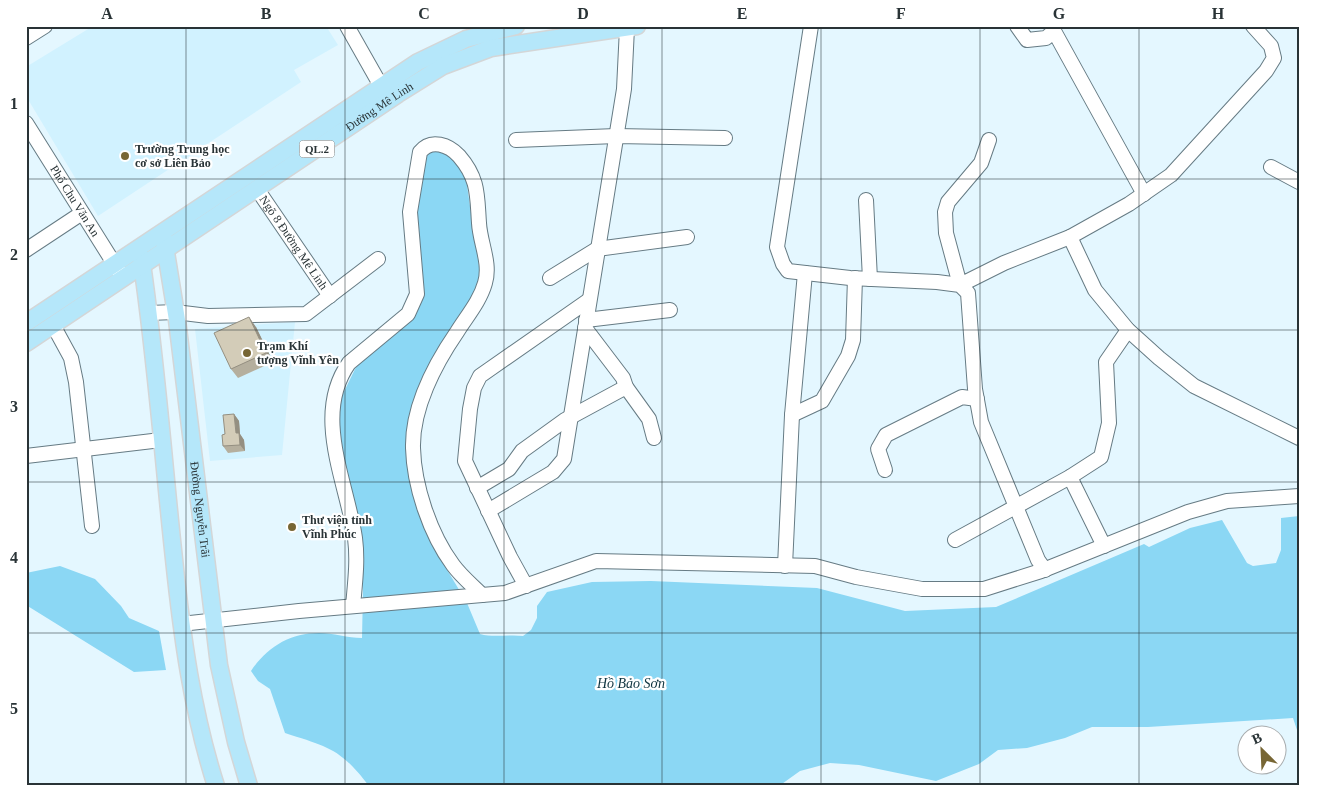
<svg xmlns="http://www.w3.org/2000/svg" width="1325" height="812" viewBox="0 0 1325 812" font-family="Georgia,serif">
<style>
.built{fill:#d1f2ff}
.water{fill:#8bd7f4}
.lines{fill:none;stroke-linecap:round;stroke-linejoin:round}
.minor-casing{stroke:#667b84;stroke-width:16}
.major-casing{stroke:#d4d6d7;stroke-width:19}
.minor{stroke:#fff;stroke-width:14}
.major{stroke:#b5e7fa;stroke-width:16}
.wall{fill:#b5af9e}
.shaded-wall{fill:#948f81}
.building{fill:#d3ccb8;stroke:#948f81}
.grid{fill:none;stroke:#293336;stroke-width:1;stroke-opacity:0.55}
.poi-dot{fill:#776634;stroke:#fff;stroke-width:2}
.labels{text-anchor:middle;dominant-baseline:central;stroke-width:4.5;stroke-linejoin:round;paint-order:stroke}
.shield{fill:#fff;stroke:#697072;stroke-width:1}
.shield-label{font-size:11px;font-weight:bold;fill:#293336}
.street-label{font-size:12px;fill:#293336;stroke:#fff}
.poi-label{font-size:12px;font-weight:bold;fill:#293336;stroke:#fff;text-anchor:start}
.water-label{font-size:14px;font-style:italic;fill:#0e333f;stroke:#fff}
.neatline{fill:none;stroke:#293336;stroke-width:2}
.grid-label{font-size:16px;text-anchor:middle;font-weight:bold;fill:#293336}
</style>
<rect width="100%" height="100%" fill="#e4f7ff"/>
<path class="built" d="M93,26H326L338,45L294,70L301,82L98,216L26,96V67Z
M295,322L282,455L210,461L195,329Z"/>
<path class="water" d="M433,149L450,154L465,172L481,280L471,305L414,403L417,496L437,553L467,603L480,634C494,638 508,634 523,636L531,630L537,618V606L547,592L592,582L651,581L817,588L905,611L996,607L1144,544L1149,547L1190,528L1222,520L1247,563L1253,566L1276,563L1281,550V518L1299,516V736L1293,718L1148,727H1092L1065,738L1027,748L998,750L979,764L936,781L859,765L830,763L800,771L779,786H369C340,748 328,747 285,733L270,689L258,681L251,671C267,647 290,633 319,633C333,633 348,638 362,638L363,591L360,543L340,443L339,402L357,365L421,301L414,212L423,157Z
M60,566L95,579L121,606L129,618L159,631L166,670L134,672L26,605V573Z"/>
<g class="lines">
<g class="minor-casing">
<g id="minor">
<path d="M347,26L381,86"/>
<path d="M811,26L777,247L783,264L788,271L850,278L937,282L960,285L968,293L975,389L981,422L1038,560L1045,570"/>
<path d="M1017,26L1027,40L1046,38L1054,31L1144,194"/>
<path d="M26,38L45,26"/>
<path id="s1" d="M26,123L120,273"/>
<path d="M516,140L616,136L725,138"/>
<path d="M989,140L981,163L948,202L945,212L946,233L960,285L1004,263L1070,237L1129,204L1171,175L1266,71L1274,58L1271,46L1253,26"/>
<path d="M1271,167L1299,182"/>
<path id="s2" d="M257,189L330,296"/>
<path d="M866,200L870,279"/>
<path d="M1070,237L1095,290L1128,330L1159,358L1194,386L1299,438"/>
<path d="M26,250L82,213"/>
<path d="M550,278L597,249L687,237"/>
<path d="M149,313L175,312L208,316L306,314L378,259"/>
<path d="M586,320L670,310"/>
<path d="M53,325L71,358L76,382L92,526"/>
<path d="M585,328L623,378L626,387L649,419L654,438"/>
<path d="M792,415L822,401L848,356L853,340L855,278"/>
<path d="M26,456L161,440"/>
<path d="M885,470L878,449L886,435L962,397L977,399"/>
<path d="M1070,477L1104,546"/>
<path d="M477,488L509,469L522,451L565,420L626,387"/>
<path d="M488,511L553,472L564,459L624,89L627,28"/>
<path d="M955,540L1070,477L1101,457L1109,423L1106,362L1128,330"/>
<path d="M785,566L792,415L805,273"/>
<path d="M526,586L510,557L465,461L470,409L474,388L480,376L490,369L589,300"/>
<path d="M353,606C355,583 358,561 355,538C347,482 312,415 349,363L408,314L417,294L410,212L420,152C431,138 449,145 459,156C479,179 477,196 479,223C480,243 491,263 485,283C480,301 467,316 457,332C435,364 412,408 413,448C414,486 430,534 453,565C461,576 472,585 482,595"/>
<path d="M181,624L299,611L505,593L596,561L815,566L856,577L922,589H984L1041,571L1188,512L1227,501L1299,496"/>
</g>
</g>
<g class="major-casing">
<g id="major">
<path id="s3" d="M164,240L177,320L219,665L236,742L249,786"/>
<path d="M141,257C156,357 163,458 174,559C182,636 192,711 216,786"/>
<path d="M26,323L418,62L466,39L516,26"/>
<path id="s4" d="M26,343L398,94L443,66L491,48L637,26"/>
</g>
</g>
<use href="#minor" class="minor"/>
<use href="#major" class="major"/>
</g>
<path class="wall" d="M256,327L273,362L238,378L231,369Z
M234,414L239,421L240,434L244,440L245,451L228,453L223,446L225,434Z"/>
<path class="shaded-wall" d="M249,317L256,327L273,362L266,353Z
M234,414L239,421L240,434L244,440L245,451L240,445L236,433Z"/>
<path class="building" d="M249,317L266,353L231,369L214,333Z
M234,414L236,433H239L240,445L223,446L222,435L225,434L223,415Z"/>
<path class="grid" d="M186,26V786M345,26V786M504,26V786M662,26V786M821,26V786M980,26V786M1139,26V786M26,179H1299M26,330H1299M26,482H1299M26,633H1299"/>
<g class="poi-dot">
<circle cx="125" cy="156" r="5"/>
<circle cx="247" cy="353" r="5"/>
<circle cx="292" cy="527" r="5"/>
</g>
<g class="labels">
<rect class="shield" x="299.5" y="140.5" width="35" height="17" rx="4"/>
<g class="shield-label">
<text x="317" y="149">QL.2</text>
</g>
<g class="street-label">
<text stroke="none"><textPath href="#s4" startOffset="425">Đường Mê Linh</textPath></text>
<text stroke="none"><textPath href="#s1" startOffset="92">Phố Chu Văn An</textPath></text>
<text stroke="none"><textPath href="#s2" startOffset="65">Ngõ 8 Đường Mê Linh</textPath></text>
<text stroke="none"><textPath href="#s3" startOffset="272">Đường Nguyễn Trãi</textPath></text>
</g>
<g class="poi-label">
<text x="135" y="149">Trường Trung học<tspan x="135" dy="14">cơ sở Liên Bảo</tspan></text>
<text x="257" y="346">Trạm Khí<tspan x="257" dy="14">tượng Vĩnh Yên</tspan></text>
<text x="302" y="520">Thư viện tỉnh<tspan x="302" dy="14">Vĩnh Phúc</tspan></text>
</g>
<g class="water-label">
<text x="631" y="683">Hồ Bảo Sơn</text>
</g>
</g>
<rect width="1325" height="812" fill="none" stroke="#ffffff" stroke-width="55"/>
<g transform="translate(1262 750) rotate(336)"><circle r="24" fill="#ffffff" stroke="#a9adaf"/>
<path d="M0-4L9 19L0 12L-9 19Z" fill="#776634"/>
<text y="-8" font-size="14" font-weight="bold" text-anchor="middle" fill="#293336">B</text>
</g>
<rect x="28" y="28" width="1270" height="756" class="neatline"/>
<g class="grid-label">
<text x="107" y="19">A</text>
<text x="266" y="19">B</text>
<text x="424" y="19">C</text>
<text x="583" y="19">D</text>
<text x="742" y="19">E</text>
<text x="901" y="19">F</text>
<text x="1059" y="19">G</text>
<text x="1218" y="19">H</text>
<text x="14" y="109">1</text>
<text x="14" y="260">2</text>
<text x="14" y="412">3</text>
<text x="14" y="563">4</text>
<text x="14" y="714">5</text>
</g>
</svg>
